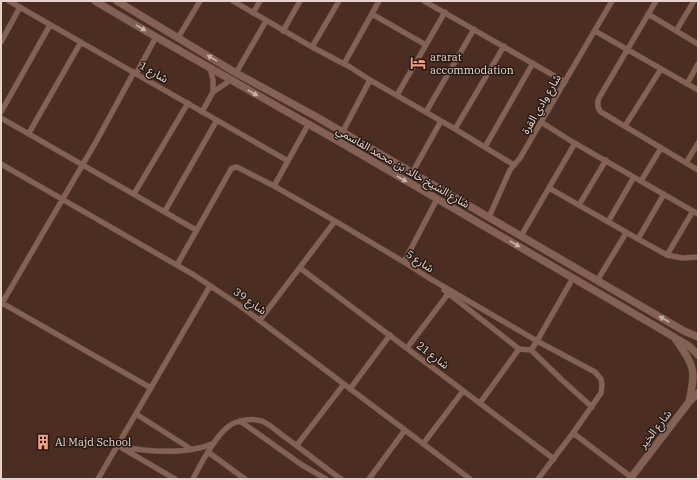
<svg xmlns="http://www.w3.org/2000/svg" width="699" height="480" viewBox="0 0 699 480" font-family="'IBM Plex Serif','Noto Sans Arabic',serif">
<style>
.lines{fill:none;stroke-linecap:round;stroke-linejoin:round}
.street-casing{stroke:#63493f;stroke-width:6}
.secondary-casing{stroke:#63493f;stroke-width:8}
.street{stroke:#836154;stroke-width:5}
.secondary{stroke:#836154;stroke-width:7}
.oneway{fill:#c8b1a7}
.labels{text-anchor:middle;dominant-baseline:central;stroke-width:3;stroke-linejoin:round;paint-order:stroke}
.poi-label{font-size:11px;fill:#e6d3cb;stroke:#271914;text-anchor:start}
.street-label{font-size:11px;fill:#e6d3cb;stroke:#271914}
</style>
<rect width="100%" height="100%" fill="#4b2d21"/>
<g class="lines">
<g class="street-casing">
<path id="street" d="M9,1L288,161
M233,1L312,47L350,67L370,80L455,129L514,165
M424,1L565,82
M656,1L599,98C597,103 597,108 601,112L698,170
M253,13L260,1
M372,14L426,45
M648,14L698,44
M283,31L300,1
M595,31L698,90
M676,31L694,1
M178,38L200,1
M1,42L20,7
M312,47L339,1
M344,64L379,1
M210,68L213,80V92
M236,73L266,21
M136,74L156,37
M687,84L698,64
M397,95L445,12
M1,112L50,25
M202,112L213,92L231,80
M426,112L474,29
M1,118L196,230
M541,122L571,141L698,214
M625,126L661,69
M455,129L504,46
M29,133L81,42
M342,133L370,80
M485,147L533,63
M686,163L698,143
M1,164L194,275L239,305L470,479
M412,173L441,121
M641,181L661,148
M274,186L308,125
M549,188L638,239L667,255L682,258L698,257
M134,194L188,103
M579,205L606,160
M165,211L217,120
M489,217L510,170L520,158L612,1
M608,222L634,177
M521,236L575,143
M638,239L664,194
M667,255L693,211
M404,262L437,199
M177,265L230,171L232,168L237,167L274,186L335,221L404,262L429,278L537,341L595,372L601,379L602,384L601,393L573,433L538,479
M300,268L554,459
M597,281L626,233
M444,290L519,349L531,350L562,380L592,407
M2,303L151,388
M1,305L97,140L134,72
M260,320L335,221
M407,348L448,294
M531,350L537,341L573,278
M350,389L390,335
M480,403L519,349
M136,414L191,449
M240,421L302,465L326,479
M573,433L631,477
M423,444L463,391
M297,445L344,384
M117,446C143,451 173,454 199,448C204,447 209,445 214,443
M122,448L175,479
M208,452L245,479
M98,479L210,286
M193,479C201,463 215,436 229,426C237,420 252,418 262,421C269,424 276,430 282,435C302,449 321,465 341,479
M369,479L405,430"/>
</g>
<g class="secondary-casing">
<path id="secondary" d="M95,1L156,37L338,141L657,327L689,346L698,355
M117,1L236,73L315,116L684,331L698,337
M676,340C695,367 696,370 689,402
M630,479L689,402L698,393"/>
</g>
<use href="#street" class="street"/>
<use href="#secondary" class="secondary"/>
</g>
<defs><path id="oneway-solid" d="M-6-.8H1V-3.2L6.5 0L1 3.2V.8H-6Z"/></defs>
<g class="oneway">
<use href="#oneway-solid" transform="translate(141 28) rotate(31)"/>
<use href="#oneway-solid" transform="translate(212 58) rotate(-149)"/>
<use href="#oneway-solid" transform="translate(253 93) rotate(30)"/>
<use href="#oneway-solid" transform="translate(402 179) rotate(30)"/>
<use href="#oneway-solid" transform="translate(515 244) rotate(30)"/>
<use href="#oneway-solid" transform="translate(664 319) rotate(-150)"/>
</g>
<defs>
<g id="hotel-bare" transform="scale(1.2)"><path d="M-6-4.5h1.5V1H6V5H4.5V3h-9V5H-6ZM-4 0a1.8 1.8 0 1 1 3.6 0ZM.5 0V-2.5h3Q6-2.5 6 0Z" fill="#f2a081" stroke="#271914" stroke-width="2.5" paint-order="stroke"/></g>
<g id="building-bare" transform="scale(1.2)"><path d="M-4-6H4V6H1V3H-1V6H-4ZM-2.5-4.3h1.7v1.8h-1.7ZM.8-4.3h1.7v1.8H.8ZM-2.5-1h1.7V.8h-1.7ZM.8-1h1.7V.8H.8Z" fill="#f2a081" stroke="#271914" stroke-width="2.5" paint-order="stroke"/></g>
</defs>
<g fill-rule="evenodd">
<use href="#hotel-bare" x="418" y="63"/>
<use href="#building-bare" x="43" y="442"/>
</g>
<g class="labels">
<g class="poi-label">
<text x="430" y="57">ararat<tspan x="430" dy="13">accommodation</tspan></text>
<text x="55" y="442">Al Majd School</text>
</g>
<g class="street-label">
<text transform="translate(154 72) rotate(30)">شارع 1</text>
<text transform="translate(541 104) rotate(-60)">شارع وادي القرة</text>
<text transform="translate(403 167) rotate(30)">شارع الشيخ خالد بن محمد القاسمي</text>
<text transform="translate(420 261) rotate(33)">شارع 5</text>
<text transform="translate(250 301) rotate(35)">شارع 39</text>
<text transform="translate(433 355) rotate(37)">شارع 21</text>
<text transform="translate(655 429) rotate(-52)">شارع الخير</text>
</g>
</g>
<rect width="699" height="480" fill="none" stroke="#e6d3cb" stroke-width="4"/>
</svg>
